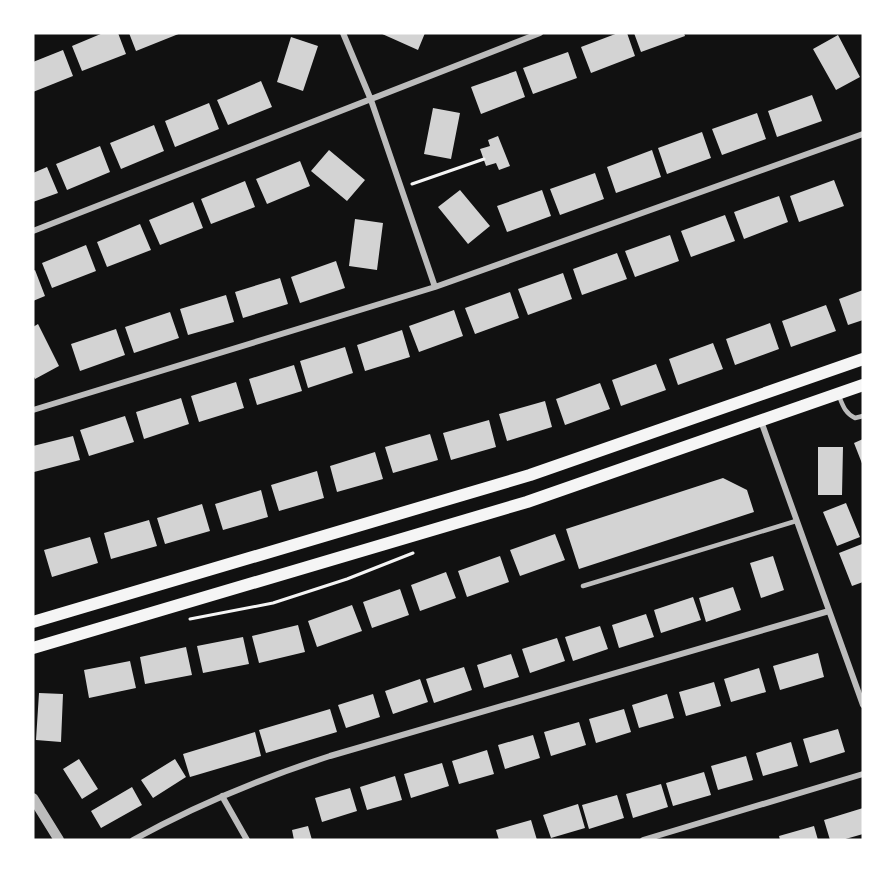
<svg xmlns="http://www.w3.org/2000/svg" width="896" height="873" viewBox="0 0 896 873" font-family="Poppins,sans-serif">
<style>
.building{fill:#d3d3d3}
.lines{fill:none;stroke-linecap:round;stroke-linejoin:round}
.path{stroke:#f5f5f5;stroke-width:3}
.service{stroke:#bcbcbc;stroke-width:4.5}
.minor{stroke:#bcbcbc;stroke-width:6}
.tertiary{stroke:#bcbcbc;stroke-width:10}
.secondary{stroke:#f5f5f5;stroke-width:12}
</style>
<rect width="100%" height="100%" fill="#111"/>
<path class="building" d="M103,33H118L126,54L82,71L72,46Z
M129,33H181L136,51Z
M380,33H425L418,50Z
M618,33H627L635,56L591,73L581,47Z
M634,33H684L685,36L641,52Z
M838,35L860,77L836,90L813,49Z
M291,37L318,46L303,91L277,82Z
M63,50L73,76L33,92V62Z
M568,52L577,78L533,94L523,68Z
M516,71L525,97L481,114L471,87Z
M261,81L272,107L228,125L217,100Z
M812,95L822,121L777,137L768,111Z
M209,103L219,129L175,147L165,121Z
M433,108L460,113L451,159L424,154Z
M757,113L766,139L722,155L712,129Z
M154,125L164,151L121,169L110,143Z
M702,132L711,158L667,174L658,148Z
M498,136L510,166L499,170L496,163L486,166L480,149L490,146L488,140Z
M100,146L110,172L67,190L56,164Z
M329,150L365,180L347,201L311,171Z
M652,150L661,177L616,193L607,167Z
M300,161L310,186L267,204L256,179Z
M47,167L58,193L33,202V173Z
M595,173L604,199L560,215L550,189Z
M834,180L844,206L799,222L790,196Z
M245,181L255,207L211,224L201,199Z
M460,190L490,226L468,244L438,207Z
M542,190L551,216L507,232L497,206Z
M779,196L788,222L744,239L734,212Z
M193,202L203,228L160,245L149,220Z
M725,215L735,241L691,257L681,231Z
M355,219L383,223L377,270L349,266Z
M140,224L151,250L107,267L97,242Z
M670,235L679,261L635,277L625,251Z
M86,245L96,271L52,288L42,263Z
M617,253L627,279L582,295L573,269Z
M336,261L345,288L300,303L291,277Z
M35,270L45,296L33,301V271Z
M563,273L572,299L528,315L518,289Z
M280,278L288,304L243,318L235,292Z
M863,290V320L848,325L839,299Z
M510,292L519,318L475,334L465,308Z
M226,295L234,322L188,335L180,309Z
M826,305L836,331L791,347L782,321Z
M454,310L463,336L419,352L409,326Z
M170,312L179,338L134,353L125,327Z
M770,323L779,349L735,365L726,339Z
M38,324L59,366L35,379L33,375V327Z
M116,329L125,355L80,371L71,344Z
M402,330L410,357L365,371L357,345Z
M713,343L723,369L678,385L669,359Z
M345,347L353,373L308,388L300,361Z
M656,364L666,390L621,406L612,380Z
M294,365L302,391L257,405L249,379Z
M236,382L244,408L199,422L191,396Z
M600,383L610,409L565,425L556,399Z
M181,398L189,424L144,439L136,412Z
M545,401L552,427L507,441L499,414Z
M125,416L134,442L89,456L80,430Z
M489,420L496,447L451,460L443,433Z
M430,434L438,460L393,473L385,447Z
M73,436L80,460L34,472L33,446Z
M863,439V466L854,443Z
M818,447H843L842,495H818Z
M375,452L383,479L337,492L330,466Z
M317,471L324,498L279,511L271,485Z
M723,478L747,490L754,512L579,569L566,529Z
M261,490L268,517L223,530L215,504Z
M846,503L860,537L837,546L823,512Z
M202,504L210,531L165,544L157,518Z
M149,520L157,546L111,559L104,533Z
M555,534L565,560L520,576L510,550Z
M90,537L98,563L52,577L44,550Z
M862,544L863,582L852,586L839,553Z
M500,556L509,582L467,597L458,571Z
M773,556L784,590L761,598L750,563Z
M446,572L456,598L420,611L411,585Z
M733,587L741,610L706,622L699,598Z
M400,589L409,615L372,628L363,602Z
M693,597L701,620L661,633L654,610Z
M352,605L362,631L317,647L308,621Z
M646,614L654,637L619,648L612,625Z
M298,625L305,652L259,663L252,636Z
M600,626L608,649L573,661L565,637Z
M243,637L249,664L203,673L197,646Z
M557,638L565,661L530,673L522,649Z
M186,647L192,675L145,684L140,657Z
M818,653L824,677L780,690L773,666Z
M511,654L519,677L484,688L477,665Z
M130,661L136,688L89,698L84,670Z
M464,667L472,690L434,703L426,679Z
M759,668L766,692L731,702L724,679Z
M420,679L428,702L393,714L385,691Z
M714,682L721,706L686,716L679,692Z
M39,693L63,694L61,742L36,740Z
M373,694L380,717L346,728L338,705Z
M667,694L674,718L639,728L632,705Z
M330,709L337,732L266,753L259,730Z
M624,709L631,732L596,743L589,719Z
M579,722L586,745L551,756L544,732Z
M838,729L845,752L810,763L803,739Z
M255,732L261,756L190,777L183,754Z
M533,735L540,758L505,769L498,745Z
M791,742L798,766L763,776L756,753Z
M487,750L494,774L459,784L452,761Z
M746,756L753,780L718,790L711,766Z
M79,759L98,789L82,799L63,769Z
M175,759L186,777L153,798L141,780Z
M442,763L449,786L411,798L404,774Z
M704,772L711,795L673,806L666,783Z
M395,776L402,800L367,810L360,787Z
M661,784L668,807L633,818L626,794Z
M132,787L142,805L101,828L91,811Z
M350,788L357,811L322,822L315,798Z
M617,795L624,818L589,829L582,805Z
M578,804L585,828L551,838L543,815Z
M863,808V834L842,840H830L824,820Z
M531,820L537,840H499L496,830Z
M308,826L312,840H294L292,830Z
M814,826L818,840H780L779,836Z"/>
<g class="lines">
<path class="path" d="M412,184L484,159
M190,619L273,603L347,579L413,553"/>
<path class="service" d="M839,396C843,406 845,413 855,418L863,416
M583,586L796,521"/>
<path class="minor" d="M343,33L371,100L435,287
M33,231L540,33
M33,410L435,287L863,134
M761,421L863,705
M222,796L247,840
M133,840C196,805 262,778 330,756L829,611
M643,840L863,774"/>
<path class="tertiary" d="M33,798L59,840"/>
<path class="secondary" d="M33,622L530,475L863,359
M33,648L527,502L863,385"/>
</g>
<rect width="896" height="873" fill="none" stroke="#ffffff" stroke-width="69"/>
</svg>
